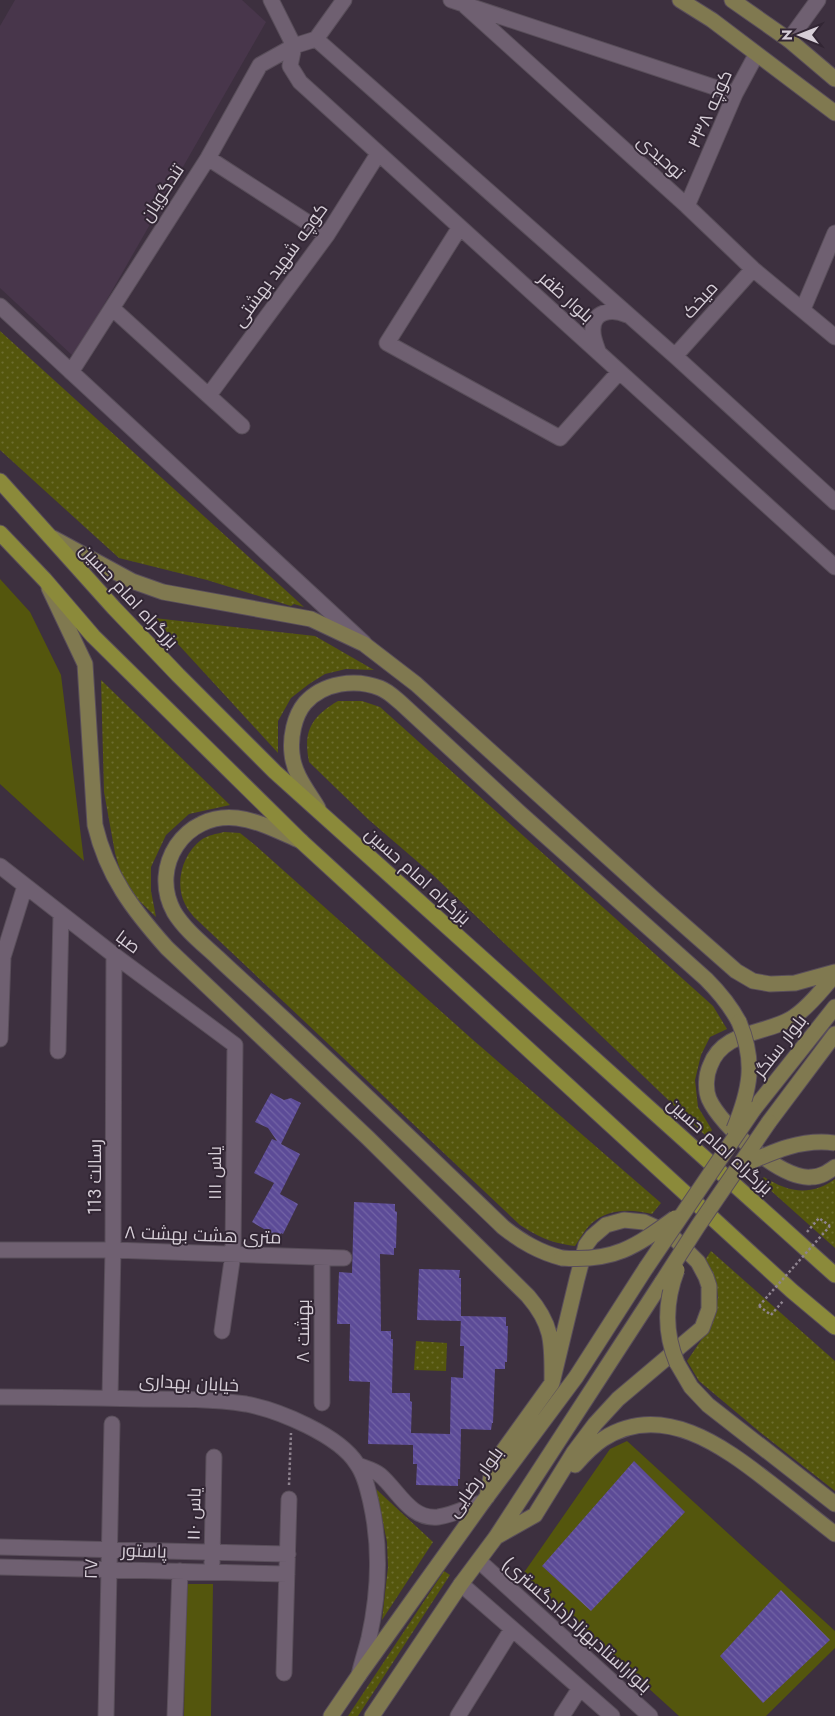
<svg xmlns="http://www.w3.org/2000/svg" width="835" height="1716" viewBox="0 0 835 1716" font-family="Jost,Cairo,sans-serif">
<style>
.built{fill:#48364b}
.grass{fill:url(#grass-dots)}
.park{fill:#54560d}
.building{fill:url(#building-back-hatch)}
.lines{fill:none;stroke-linecap:round;stroke-linejoin:round}
.minor-casing{stroke:#594e5a;stroke-width:17}
.major-casing{stroke:#594e5a;stroke-width:17}
.highway-casing{stroke:#594e5a;stroke-width:17}
.path{stroke:#8f8490;stroke-width:2.5;stroke-dasharray:2.5 2.5;stroke-linecap:butt}
.minor{stroke:#6f6071;stroke-width:15}
.major{stroke:#807950;stroke-width:15}
.highway{stroke:#8b8a3a;stroke-width:15}
.major-bridge-casing{stroke:#594e5a;stroke-width:17;stroke-linecap:butt}
.path-bridge{stroke:#8f8490;stroke-width:2.5;stroke-dasharray:2.5 2.5;stroke-linecap:butt}
.major-bridge{stroke:#807950;stroke-width:15}
.labels{text-anchor:middle;dominant-baseline:central;stroke-width:4;stroke-linejoin:round;paint-order:stroke}
.street-label{font-size:18px;fill:#d6ced7;stroke:#322634}
</style>
<defs>
<pattern id="grass-dots" width="8" height="8" patternUnits="userSpaceOnUse" patternTransform="scale(1.25)"><rect width="8" height="8" fill="#54560d"/><path d="M2 2h.1M6 6h.1" fill="none" stroke="#6c6d30" stroke-width="1.8" stroke-linecap="round"/></pattern>
<pattern id="building-back-hatch" width="6" height="6" patternUnits="userSpaceOnUse" patternTransform="scale(1.25)"><rect width="6" height="6" fill="#5c4b97"/><path d="M-1 5l2 2M0 0l6 6M5-1l2 2" fill="none" stroke="#7364a5"/></pattern>
</defs>
<rect width="100%" height="100%" fill="#3d303f"/>
<path class="built" d="M15,0H242L266,22L74,357L0,288V26Z"/>
<path class="grass" d="M0,331L304,607L294,604L291,606L207,580L119,558L0,450Z
M154,618L315,636L374,670L346,669L325,674L309,684L291,698L278,721V753Z
M101,680L230,805L189,814L166,835L151,867V891L156,917L125,887L115,853L104,792Z
M338,701H362L380,707L713,1006L727,1029L710,1037L701,1055L695,1080L698,1107L712,1130L707,1137L433,875L369,820L309,762C303,731 311,717 338,701Z
M224,832L240,833L255,845L472,1039L661,1203L652,1214C632,1209 609,1208 592,1223C585,1229 580,1239 575,1246C552,1243 540,1238 520,1225L194,917C191,913 187,909 185,904C174,882 183,854 201,840C208,835 216,834 224,832Z
M764,1177C788,1192 810,1197 835,1179V1248L760,1181Z
M711,1251L835,1361V1491L761,1433L699,1381L687,1361L710,1327L718,1297L715,1278L705,1260Z
M416,1341L447,1343L446,1371L414,1370Z
M376,1489L433,1542L382,1620L388,1567L387,1542Z
M444,1571L450,1575L358,1716H348Z"/>
<path class="park" d="M0,579L30,612L61,675L84,861L0,784Z
M627,1441L835,1631V1648L766,1716H679L523,1574L610,1449Z
M186,1584H213L211,1716H184Z"/>
<path class="building" d="M271,1093L284,1100L291,1098L301,1103L281,1144L300,1154L280,1194L298,1204L283,1234L281,1233L278,1239L268,1234L264,1229L252,1222L274,1183L254,1173L272,1139L277,1141L268,1128L255,1122Z
M354,1202L395,1204V1211L397,1212L396,1248H394V1255L380,1254L381,1331H391V1339H393L392,1393H410V1401L412,1402L411,1433L450,1434L451,1377L463,1378L464,1346H460L461,1316L506,1317V1326H508L507,1362H505V1369H495L493,1423H492L491,1430L461,1429L460,1479H458V1486L416,1485L417,1464H413V1445L368,1444L370,1382L349,1381L350,1324H337L339,1272L352,1273Z
M419,1269L460,1270L459,1278H461V1321L417,1320Z
M634,1461L685,1512L591,1611L542,1566Z
M781,1590L830,1640L763,1703L720,1656Z"/>
<g class="lines">
<g class="minor-casing">
<path id="minor" d="M271,0L294,46L290,66L300,82L835,567
M451,0L735,94
M463,4L687,206L753,269L835,337
M316,39L675,356L835,502
M316,39L344,0
M789,40L818,0
M208,158L327,235
M687,206L735,94L756,55
M460,227L387,343L560,438L619,372
M0,306L364,643
M112,308L242,426
M803,309L835,233
M598,351C596,345 593,338 593,332C591,311 612,308 627,315
M675,356L753,269
M71,372L208,158L260,65L294,46L316,39
M209,395L327,235L378,154
M0,866L114,955L235,1045L233,1254L222,1331
M0,1039L3,957L25,886
M58,1051L61,914
M0,1250H113L344,1258
M322,1258V1403
M0,1397C48,1397 96,1398 144,1399C178,1399 213,1399 246,1404C278,1410 339,1435 357,1464C365,1475 368,1490 371,1503C381,1548 379,1593 369,1638C366,1650 362,1662 359,1675
M110,1398L113,1250L114,955
M358,1465C365,1468 374,1470 380,1475C398,1490 410,1520 438,1517C453,1515 468,1507 483,1502
M0,1547L288,1554
M479,1561L650,1716
M212,1563L214,1457
M0,1567L287,1574
M461,1584L612,1716
M284,1673L289,1499
M106,1716L112,1424
M175,1716L180,1571
M458,1716L512,1629
M562,1716L580,1688"/>
</g>
<g class="major-casing">
<path id="major" d="M680,0L712,20L835,113
M732,0L789,40L835,79
M53,538L132,581L163,592L311,619L364,644L416,684L653,898L736,971L753,981L770,984L795,983L835,972
M49,588L85,664L95,825C107,876 133,910 167,948L368,1138L528,1296C554,1326 552,1345 552,1383
M318,808C308,791 294,775 292,754C290,738 294,716 305,703C323,683 355,678 380,688C388,691 395,698 401,703L520,813L706,979C719,992 730,1005 739,1022
M301,841C280,832 260,821 237,818C185,812 149,866 174,912C185,930 203,944 218,958C239,978 261,997 282,1017C357,1086 430,1157 503,1227C522,1242 539,1252 562,1258
M835,975C823,988 811,1005 795,1016C769,1035 723,1029 710,1066C706,1075 705,1089 709,1099C721,1126 781,1180 811,1177C821,1177 828,1172 835,1167
M754,1109L835,1007
M769,1122L835,1034
M677,1363L691,1387L708,1405L835,1504
M575,1465C583,1456 592,1446 603,1439C662,1401 723,1446 769,1482C791,1499 813,1517 835,1534
M487,1497L493,1465L552,1383L577,1279L586,1245L592,1237L606,1225L624,1220L644,1222L655,1227L675,1239L698,1262L706,1277L709,1286V1309L702,1328L618,1399L595,1424L574,1452L535,1515L496,1537
M331,1716L359,1675L483,1502L576,1377L646,1268
M372,1716L461,1584L496,1537L662,1282"/>
</g>
<g class="highway-casing">
<path id="highway" d="M0,481L114,608L178,675L275,772L835,1275
M0,533L45,580L93,636L302,842L792,1291L835,1327"/>
</g>
<path class="path" d="M807,1232L819,1218L830,1226
M759,1306L771,1315L783,1301
M289,1485L291,1433"/>
<use href="#minor" class="minor"/>
<use href="#major" class="major"/>
<use href="#highway" class="highway"/>
<g class="major-bridge-casing">
<path id="major-bridge" d="M734,1129C750,1090 756,1062 739,1022
M739,1167C770,1153 800,1138 835,1143
M562,1258C614,1262 635,1247 675,1218
M646,1268L754,1109
M662,1282L698,1226L769,1122
M677,1363C664,1332 665,1301 677,1270"/>
</g>
<path class="path-bridge" d="M759,1306L830,1226"/>
<use href="#major-bridge" class="major-bridge"/>
</g>
<g class="labels">
<g class="street-label">
<text transform="translate(710 109) rotate(-66)">کوچه ۳۳۸</text>
<text transform="translate(661 157) rotate(42)">توحیدی</text>
<text transform="translate(162 193) rotate(-57)">تندگویان</text>
<text transform="translate(280 265) rotate(-54)">کوچه شهید بهشتی</text>
<text transform="translate(566 297) rotate(42)">بلوار ظفر</text>
<text transform="translate(700 300) rotate(-48)">میخک</text>
<text transform="translate(129 596) rotate(47)">بزرگراه امام حسین</text>
<text transform="translate(418 876) rotate(42)">بزرگراه امام حسین</text>
<text transform="translate(128 942) rotate(37)">صبا</text>
<text transform="translate(780 1046) rotate(-52)">بلوار سنگر</text>
<text transform="translate(720 1146) rotate(42)">بزرگراه امام حسین</text>
<text transform="translate(215 1173) rotate(-90)">یاس ۱۱۱</text>
<text transform="translate(95 1177) rotate(-90)">رسالت 113</text>
<text transform="translate(203 1235) rotate(2)">۸ متری هشت بهشت</text>
<text transform="translate(303 1331) rotate(-90)">۸ بهشت</text>
<text transform="translate(189 1383) rotate(3)">خیابان بهداری</text>
<text transform="translate(475 1482) rotate(-54)">بلوار رضایی</text>
<text transform="translate(194 1514) rotate(-89)">یاس ۱۱۰</text>
<text transform="translate(144 1551) rotate(2)">پاستور</text>
<text transform="translate(91 1569) rotate(-88)">۲۷</text>
<text transform="translate(577 1625) rotate(42)">بلواراستادبهزاد(دادگستری)</text>
</g>
</g>
<g transform="translate(800 35) rotate(270)" stroke="#322634" stroke-width="4" paint-order="stroke">
<path d="M0-4L9 19L0 12L-9 19Z" fill="#d6ced7"/>
<text y="-8" font-size="14" font-weight="bold" text-anchor="middle" fill="#d6ced7">N</text>
</g>
</svg>
